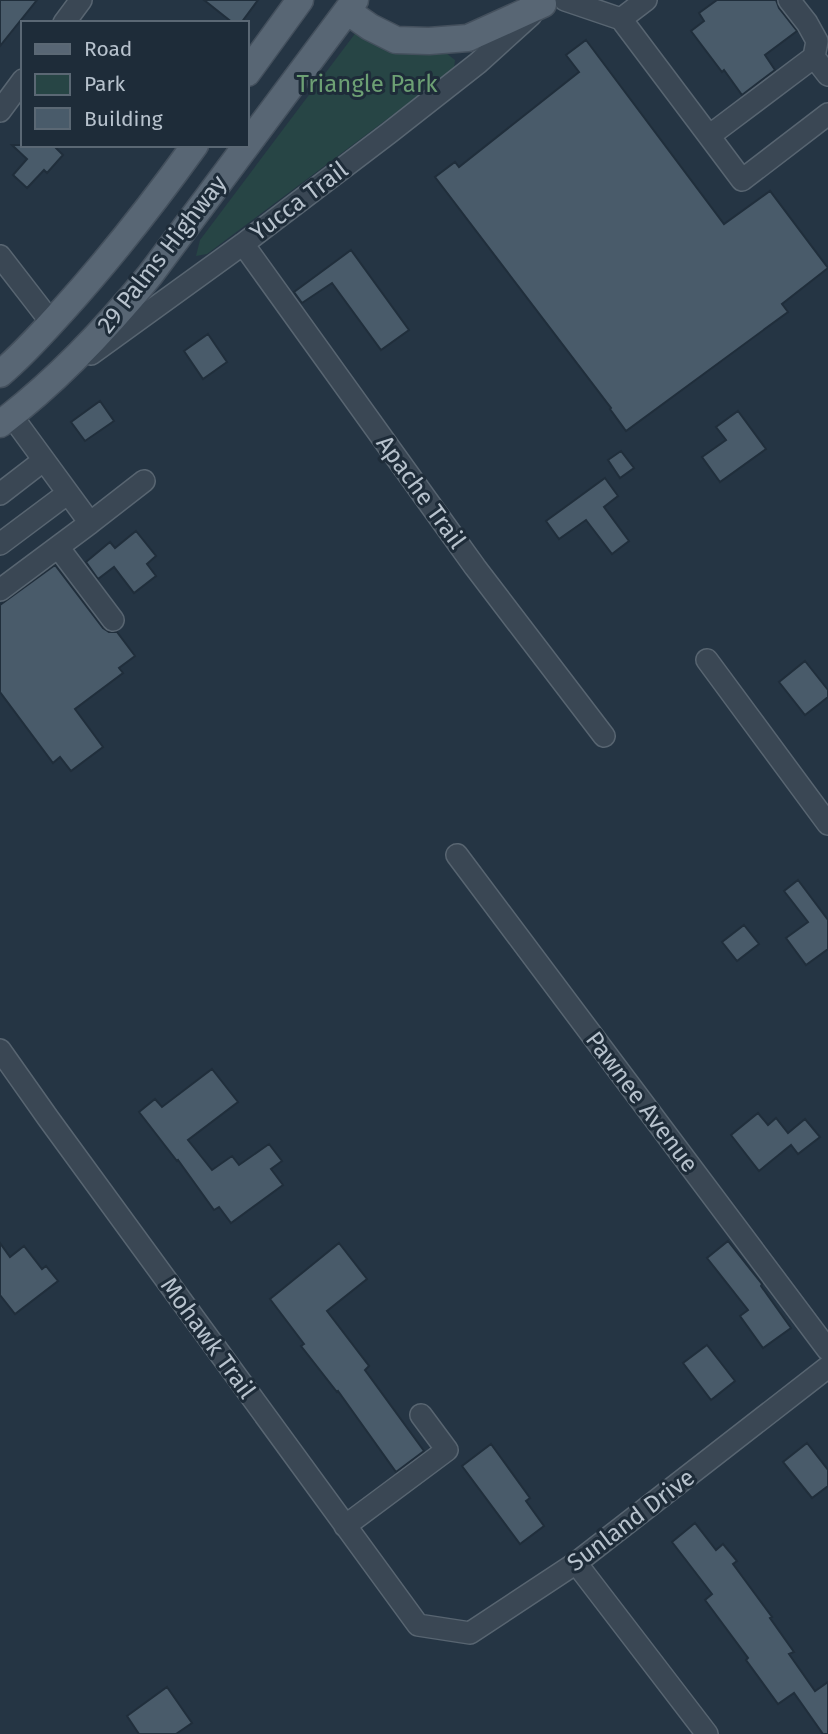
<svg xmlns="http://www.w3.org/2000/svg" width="828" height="1734" viewBox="0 0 828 1734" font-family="'Fira Sans',sans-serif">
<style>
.green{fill:#274545}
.building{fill:#495b6a;stroke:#202e3b;stroke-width:2}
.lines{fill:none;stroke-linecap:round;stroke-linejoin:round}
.minor-casing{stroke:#586571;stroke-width:24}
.major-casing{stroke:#44505d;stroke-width:29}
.minor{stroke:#3a4754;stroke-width:21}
.major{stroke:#586674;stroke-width:26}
.labels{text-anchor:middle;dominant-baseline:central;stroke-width:6;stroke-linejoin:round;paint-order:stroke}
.park-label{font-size:24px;fill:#6da074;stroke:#1e2c39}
.street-label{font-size:24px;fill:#b7c2cd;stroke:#1e2c39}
</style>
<rect width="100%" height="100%" fill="#253544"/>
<path class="green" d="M357,31L411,53H446L455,60L454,69L207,254L196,256L200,240Z"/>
<path class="building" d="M0,0H37L0,46Z
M204,0H258L241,23H233Z
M717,0H776L779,8L797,31L765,55L775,70L742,95L724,70L722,72L691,31L704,21L699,13Z
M586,40L724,224L770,191L828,268L782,304L788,312L626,431L610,409L611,408L435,177L455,162L459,167L579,72L566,55Z
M12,145H53L63,155L47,173L44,170L27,188L13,175L27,159Z
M351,250L409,330L381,350L332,283L302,303L294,292Z
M208,334L227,362L203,379L184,351Z
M100,401L114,421L85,441L71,422Z
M738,411L766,449L720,482L702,457L726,440L716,427Z
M621,451L634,468L620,478L608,460Z
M605,478L618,496L604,507L629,541L612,554L586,520L559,539L546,521Z
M136,531L156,556L147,564L156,576L134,593L114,567L98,579L86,562L110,542L115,548Z
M55,565L103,628L109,632H117L135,656L119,668L123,673L75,709L103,747L71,771L60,757L53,763L0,692V605Z
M805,661L828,690V697L805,715L779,682Z
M798,880L828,920V949L806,965L786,938L808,922L784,891Z
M744,925L759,944L737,961L722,942Z
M212,1069L238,1102L188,1140L212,1170L232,1156L239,1165L269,1144L282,1161L271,1169L283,1185L231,1223L219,1207L214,1210L178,1160L177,1161L139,1112L155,1099L162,1107Z
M758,1113L768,1125L776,1118L788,1133L805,1119L820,1137L798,1154L791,1145L759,1171L731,1135Z
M728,1241L762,1284L761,1286L791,1328L763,1348L740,1316L748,1310L707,1258Z
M0,1243L10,1257L24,1246L42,1269L46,1266L58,1281L15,1314L0,1295Z
M339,1243L367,1279L327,1311L369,1366L365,1370L424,1451L396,1472L338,1391L337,1392L301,1346L304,1344L270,1299Z
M707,1345L735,1381L711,1400L683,1363Z
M807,1443L828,1470V1486L812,1498L783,1462Z
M491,1444L530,1498L526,1501L544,1526L520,1544L462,1466Z
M695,1523L716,1550L723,1544L737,1561L733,1564L772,1617L770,1618L794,1652L789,1654L815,1691L828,1682V1734H823L794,1693L778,1704L746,1660L748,1658L705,1600L712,1594L672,1542Z
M167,1687L192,1723L176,1734H139L127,1716Z"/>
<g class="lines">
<g class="minor-casing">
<path id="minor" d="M565,0L621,19
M646,0L621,19L709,136L814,57L817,41L807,23L789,0
M64,23L81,0
M814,57L828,75
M0,111L23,80
M709,136L742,180L828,114
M243,244L475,567L604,736
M0,256L51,322
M91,354L243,244L389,133L478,63L531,15
M0,494L44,460
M90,523L144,481
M0,544L68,493
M58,547L113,620
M0,590L90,523L11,415
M707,660L828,824
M457,855L828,1350
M0,1050L48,1118L418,1625L470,1633L576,1563L828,1367
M345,1526L447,1450L421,1415
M576,1563L707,1734"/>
</g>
<g class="major-casing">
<path id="major" d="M347,11L370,27L396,40L429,41L468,38L543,4
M247,73L300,0
M0,374C23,355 44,331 64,309C111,257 154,202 195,145
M0,424C57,381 105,330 150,275L355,0"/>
</g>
<use href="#minor" class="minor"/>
<use href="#major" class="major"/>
</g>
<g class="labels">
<g class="park-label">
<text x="367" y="84">Triangle Park</text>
</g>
<g class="street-label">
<text transform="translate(299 201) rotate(-37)">Yucca Trail</text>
<text transform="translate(162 254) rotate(-52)">29 Palms Highway</text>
<text transform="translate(421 492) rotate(54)">Apache Trail</text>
<text transform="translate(642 1102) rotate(53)">Pawnee Avenue</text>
<text transform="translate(208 1338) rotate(54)">Mohawk Trail</text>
<text transform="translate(631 1520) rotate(-37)">Sunland Drive</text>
</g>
</g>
<rect x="21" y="21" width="228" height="126" fill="#1e2c39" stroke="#5b6874" stroke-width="2"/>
<rect x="35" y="44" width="35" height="10" fill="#586674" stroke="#5b6874" stroke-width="2"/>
<text x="84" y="56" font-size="21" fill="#b7c2cd">Road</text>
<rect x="35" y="74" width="35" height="21" fill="#274545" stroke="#5b6874" stroke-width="2"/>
<text x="84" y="91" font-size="21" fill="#b7c2cd">Park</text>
<rect x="35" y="108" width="35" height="21" fill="#495b6a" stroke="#5b6874" stroke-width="2"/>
<text x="84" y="126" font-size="21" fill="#b7c2cd">Building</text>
</svg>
